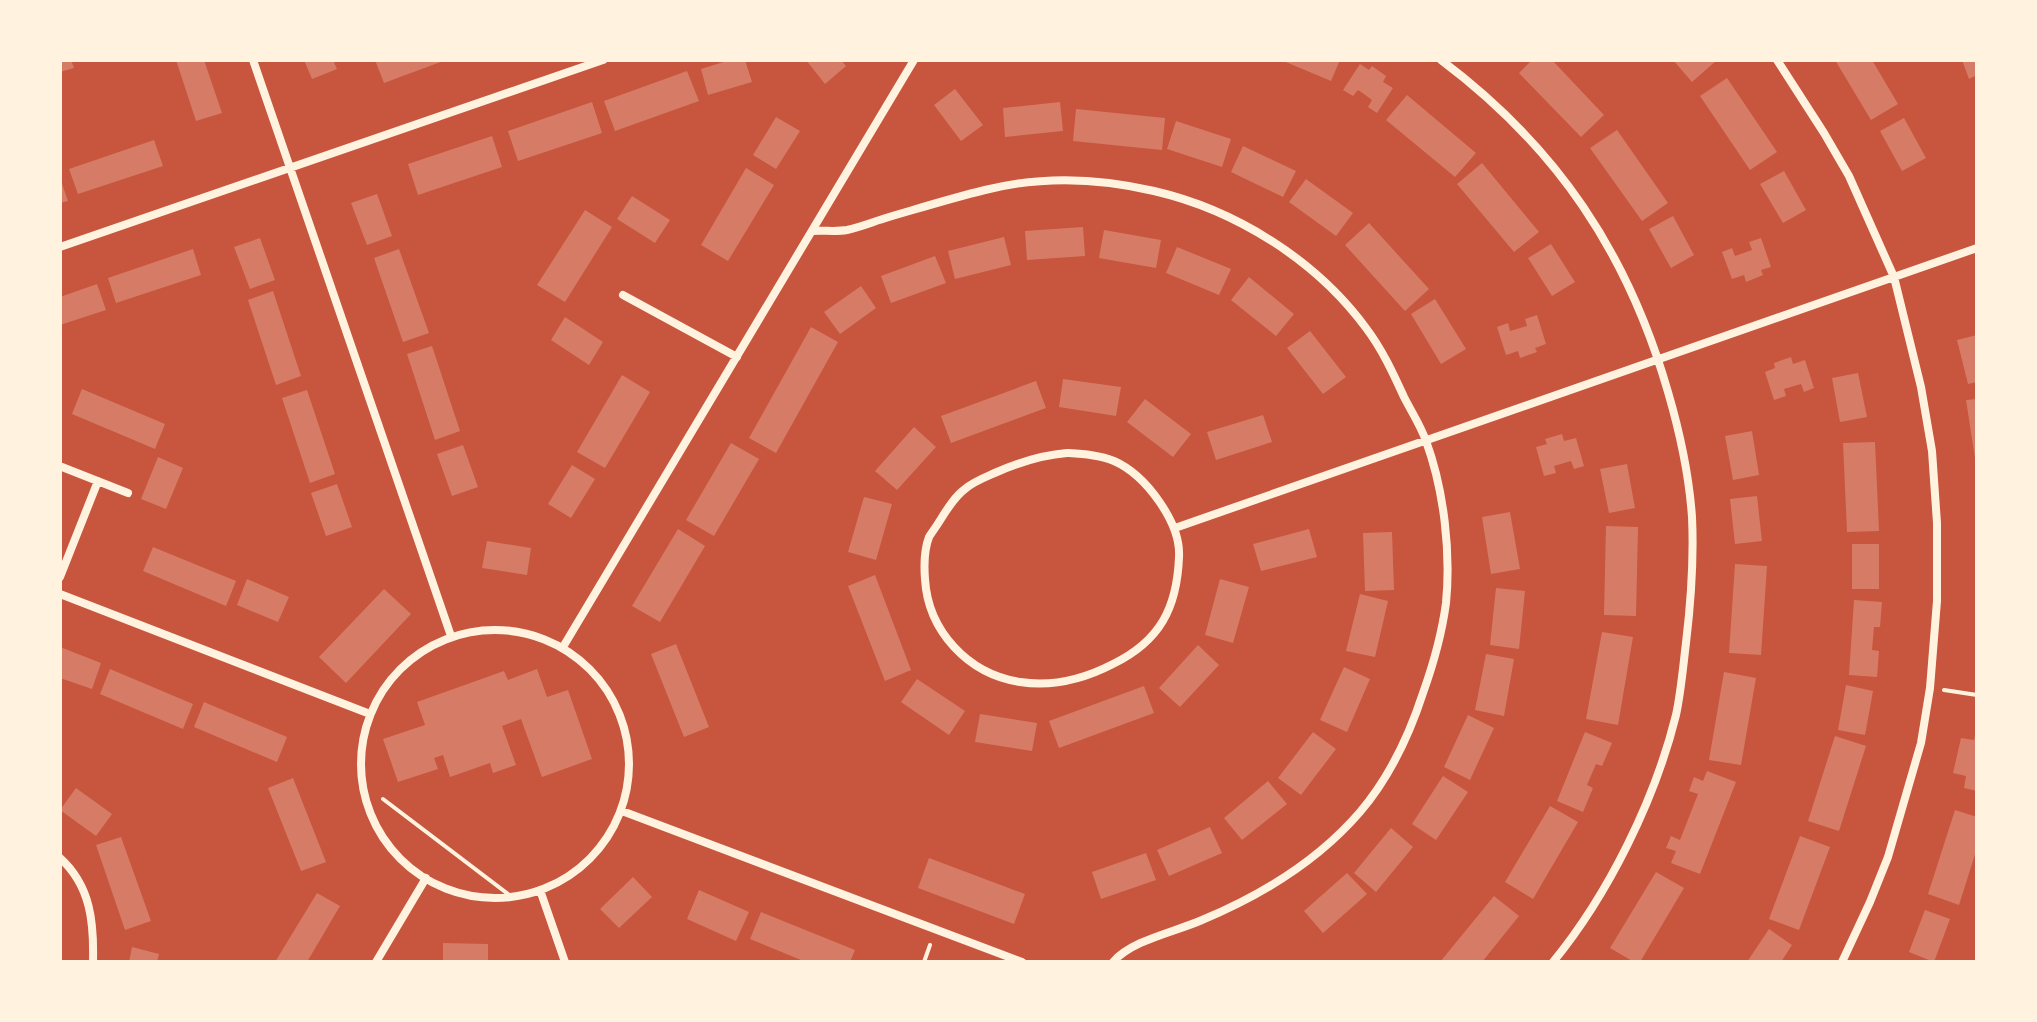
<svg xmlns="http://www.w3.org/2000/svg" width="2037" height="1022" viewBox="0 0 2037 1022" font-family="Inter,sans-serif">
<style>
.building{fill:#d67c66}
.lines{fill:none;stroke-linecap:round;stroke-linejoin:round}
.path{stroke:#fff3e0;stroke-width:4}
.minor{stroke:#fff3e0;stroke-width:8}
</style>
<rect width="100%" height="100%" fill="#c8553d"/>
<path class="building" d="M60,60H71L74,68L60,72Z
M176,60H204L222,113L196,121Z
M304,60H333L337,69L312,79Z
M375,60H446L384,83Z
M730,60H745L752,82L708,95L701,69Z
M806,60H841L846,66L825,84Z
M1281,60H1340L1331,81Z
M1532,60H1552L1604,115L1581,137L1519,73Z
M1673,60H1717L1692,82Z
M1835,60H1872L1898,104L1871,120Z
M1962,60H1977V75L1969,79Z
M1360,64L1369,70L1372,66L1386,76L1383,82L1393,88L1377,113L1368,107L1372,100L1364,94L1358,90L1353,96L1343,90Z
M687,71L699,101L615,131L604,101Z
M1727,78L1777,152L1750,170L1700,96Z
M955,89L983,125L961,141L934,105Z
M1407,95L1476,153L1455,177L1386,120Z
M592,102L602,133L518,161L508,131Z
M1060,102L1063,131L1005,137L1003,108Z
M1076,109L1165,118L1162,150L1073,141Z
M776,117L800,131L776,169L753,155Z
M1904,118L1926,158L1902,171L1880,131Z
M1176,121L1231,139L1222,167L1167,149Z
M1617,130L1668,203L1642,221L1590,148Z
M492,136L502,167L418,195L408,164Z
M154,140L163,166L78,194L69,169Z
M1243,146L1296,171L1283,197L1231,172Z
M1482,163L1539,232L1514,252L1457,184Z
M746,168L774,185L728,261L701,245Z
M1784,171L1806,210L1783,223L1760,184Z
M60,178L68,201L60,203Z
M1306,179L1353,213L1336,236L1289,202Z
M377,194L392,236L367,245L351,203Z
M632,196L670,220L655,243L617,219Z
M585,210L612,227L565,302L537,285Z
M1673,216L1694,255L1671,268L1649,229Z
M1369,223L1429,289L1405,311L1345,245Z
M1083,227L1085,256L1027,260L1025,231Z
M1104,230L1161,240L1156,268L1099,258Z
M1004,237L1011,265L955,279L948,251Z
M260,238L275,280L250,289L234,247Z
M1761,238L1771,267L1761,270L1763,275L1746,282L1744,275L1732,279L1722,252L1732,248L1735,256L1752,250L1749,242Z
M1551,244L1575,282L1552,296L1528,258Z
M1177,247L1231,269L1219,295L1166,273Z
M193,249L201,275L116,303L108,278Z
M399,249L429,333L403,342L374,258Z
M935,256L946,283L891,303L881,276Z
M1249,277L1294,314L1276,336L1231,300Z
M97,284L106,310L60,325V297Z
M861,286L876,308L840,334L824,312Z
M273,291L301,376L276,385L248,300Z
M1435,299L1466,349L1441,364L1411,314Z
M1537,315L1546,344L1535,348L1537,352L1520,358L1518,351L1506,355L1497,327L1508,323L1510,331L1527,326L1525,319Z
M565,317L603,342L589,365L551,340Z
M811,327L838,342L776,453L749,438Z
M1310,331L1346,377L1323,394L1287,348Z
M1977,335V382L1968,384L1957,340Z
M432,346L460,431L435,440L407,354Z
M1791,357L1793,364L1805,360L1814,388L1804,392L1801,384L1784,389L1786,396L1774,400L1765,372L1775,368L1774,363Z
M1858,373L1867,417L1840,422L1832,378Z
M622,375L650,392L605,468L577,452Z
M1063,379L1121,387L1116,416L1059,407Z
M1036,381L1046,408L951,443L941,416Z
M82,389L165,424L155,449L72,414Z
M307,390L335,474L310,483L282,398Z
M1145,399L1191,434L1173,457L1127,422Z
M1977,399V458H1975L1966,400Z
M1263,415L1272,442L1216,460L1207,432Z
M914,427L936,447L897,490L875,471Z
M1752,431L1759,475L1733,480L1725,436Z
M1562,434L1564,441L1576,438L1584,466L1574,469L1571,461L1554,466L1556,473L1544,476L1536,447L1547,444L1545,439Z
M1875,442L1879,531L1847,532L1843,443Z
M731,443L759,459L714,536L686,520Z
M463,445L478,487L452,496L437,454Z
M158,457L183,468L166,509L141,499Z
M1627,464L1635,508L1609,513L1600,469Z
M572,465L595,479L571,518L548,504Z
M337,484L352,527L326,536L311,493Z
M1757,496L1762,541L1735,544L1730,499Z
M864,497L892,504L876,560L848,552Z
M1510,512L1520,569L1491,574L1482,517Z
M1606,526L1638,527L1636,616L1604,615Z
M678,529L705,546L660,622L632,606Z
M1309,529L1317,557L1261,571L1253,544Z
M1392,532L1394,590L1365,591L1363,533Z
M487,541L531,548L527,575L482,568Z
M1852,544H1879V589H1852Z
M153,547L236,581L226,606L143,571Z
M1735,564L1767,566L1761,655L1729,653Z
M875,575L911,670L885,681L848,586Z
M247,579L289,597L278,622L237,605Z
M1220,579L1249,587L1233,643L1205,635Z
M1496,588L1525,591L1519,649L1490,645Z
M384,589L411,614L346,683L319,657Z
M1360,594L1388,601L1375,657L1346,651Z
M1854,600L1882,602L1880,627H1874L1872,650L1879,651L1877,677L1849,675Z
M1602,632L1633,637L1618,725L1586,719Z
M676,644L709,727L684,737L651,654Z
M1198,645L1219,665L1180,707L1159,688Z
M60,647L101,663L92,689L60,678Z
M1486,654L1514,659L1504,716L1475,710Z
M1344,667L1370,679L1347,732L1320,720Z
M110,669L193,704L183,729L100,694Z
M537,669L547,697L568,690L592,759L542,777L521,719L502,726L516,765L493,773L490,763L450,777L443,755L434,758L438,769L398,782L383,739L425,725L417,702L504,671L508,680Z
M1724,672L1756,678L1741,765L1709,760Z
M917,679L965,711L949,735L901,702Z
M1846,685L1873,691L1865,735L1838,730Z
M1144,686L1154,713L1059,748L1049,721Z
M204,702L287,737L277,762L194,727Z
M980,714L1037,723L1032,751L975,742Z
M1468,715L1494,728L1470,780L1444,767Z
M1313,732L1336,749L1301,795L1278,778Z
M1585,732L1612,743L1602,766L1596,764L1587,785L1593,788L1583,812L1557,801Z
M1976,732H1977V791L1964,788L1966,776L1953,773L1961,738L1974,740Z
M1835,736L1866,746L1839,831L1808,821Z
M1707,771L1736,782L1700,874L1671,863L1676,851L1666,848L1671,836L1680,840L1698,794L1689,791L1694,777L1703,781Z
M1443,776L1468,792L1436,840L1412,824Z
M293,778L326,862L301,871L268,788Z
M1268,781L1287,804L1242,840L1224,818Z
M76,788L112,814L96,836L60,810Z
M1550,806L1578,822L1533,899L1505,882Z
M1955,810L1977,817V848L1959,905L1928,894Z
M1210,827L1222,853L1169,876L1157,850Z
M1391,828L1413,847L1376,892L1354,873Z
M1800,836L1830,847L1799,930L1769,919Z
M121,837L151,921L125,930L96,845Z
M1146,853L1156,880L1101,899L1092,872Z
M929,858L1025,894L1014,924L918,888Z
M1656,872L1684,888L1640,962H1634L1610,948Z
M1347,873L1367,894L1323,933L1304,911Z
M633,877L652,897L619,928L600,909Z
M699,890L749,912L736,941L687,919Z
M317,893L340,906L307,962H275Z
M1494,896L1519,916L1482,962H1440Z
M1925,910L1950,919L1934,962L1909,952Z
M761,912L855,950L850,962H806L750,939Z
M1769,929L1792,945L1781,962H1747Z
M443,943L488,944V962H443Z
M132,947L159,954L157,962H129Z"/>
<g class="lines">
<path class="path" d="M1944,690L1977,695
M383,799L512,897
M924,962L930,945"/>
<path class="minor" d="M253,60L451,636
M1441,60C1557,147 1628,253 1668,392C1680,433 1689,474 1692,517C1694,559 1691,601 1686,643C1683,667 1681,692 1676,715C1655,800 1608,895 1553,962
M1777,60L1824,133L1849,176L1894,277L1921,387L1932,451L1937,523V601L1930,688L1921,743L1888,857L1870,902L1842,962
M812,231C823,230 836,232 847,230C861,227 875,221 889,217C920,208 952,198 985,190C1040,176 1099,178 1154,191C1236,210 1316,260 1366,328C1382,349 1393,373 1404,397C1411,411 1421,426 1426,441C1444,490 1451,552 1446,603C1442,633 1433,665 1423,693C1409,736 1389,778 1360,812C1317,862 1262,895 1202,920C1175,932 1132,940 1113,962
M60,247L603,60
M623,295L737,357
M1067,453C1082,454 1100,455 1114,461C1146,475 1181,523 1179,557C1177,608 1160,641 1113,664C1084,679 1052,687 1020,682C968,674 928,631 925,579C924,566 924,550 929,537C932,532 936,527 939,522C946,511 954,497 965,489C974,481 986,477 997,472C1020,462 1041,455 1067,453Z
M62,467L128,493
M1175,528L1977,248
M60,577L98,481
M60,594L370,714
M361 764a134 134 0 1 1 268 0a134 134 0 1 1-268 0Z
M563,647L914,60
M622,811L1022,962
M60,858C91,886 94,923 93,962
M540,890L565,962
M376,962L426,878"/>
</g>
<rect width="2037" height="1022" fill="none" stroke="#fff3e0" stroke-width="124"/>
</svg>
